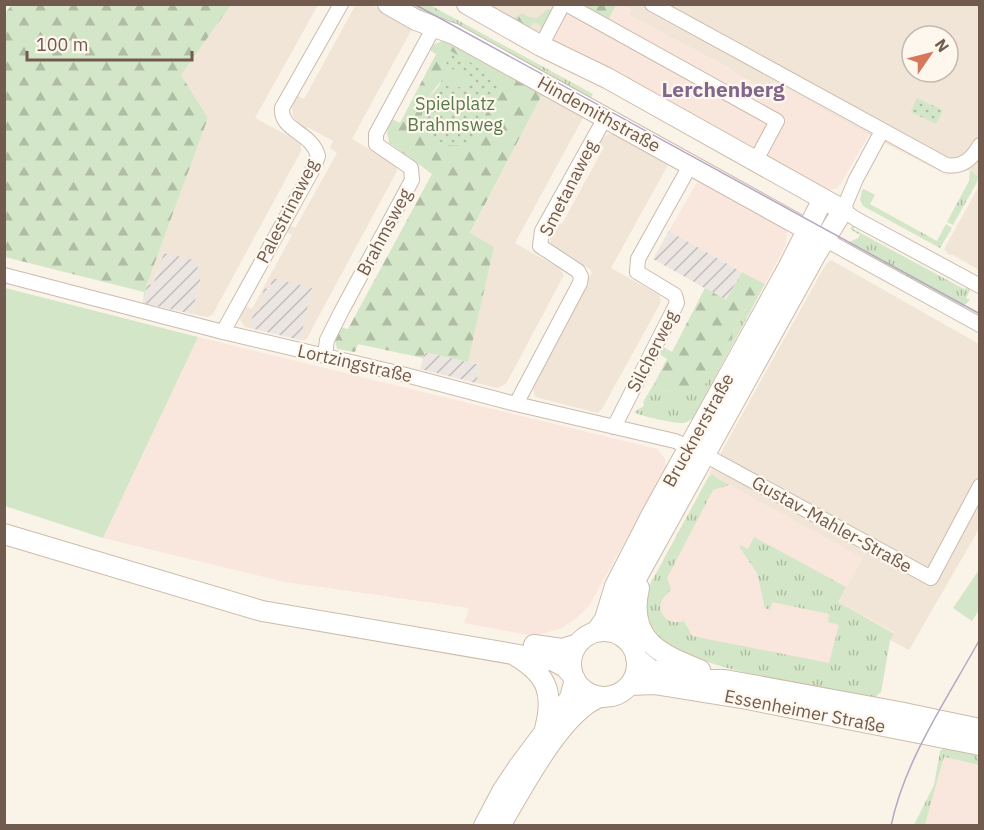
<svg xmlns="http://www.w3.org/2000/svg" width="984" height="830" viewBox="0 0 984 830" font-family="'IBM Plex Sans',sans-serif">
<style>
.residential{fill:#f1e5d7;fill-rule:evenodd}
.commercial{fill:#f9e6dc}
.industrial{fill:url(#industrial-furrows)}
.grass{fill:url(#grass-tufts)}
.forest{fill:url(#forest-firs);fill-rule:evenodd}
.park{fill:url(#park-dots)}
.garden{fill:#d3e6c7}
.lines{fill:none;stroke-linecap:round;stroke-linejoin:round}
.street-casing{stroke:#cbbbaf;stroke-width:16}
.secondary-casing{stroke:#cdbcac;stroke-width:22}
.street{stroke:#fff;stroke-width:14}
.secondary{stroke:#fff;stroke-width:20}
.tram{stroke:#b6a7c3;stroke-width:1.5}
.labels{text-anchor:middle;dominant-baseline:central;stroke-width:4.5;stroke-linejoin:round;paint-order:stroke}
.park-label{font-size:18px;fill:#587b4b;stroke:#fdf7ed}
.street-label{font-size:18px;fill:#715b4e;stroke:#fdf7ed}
.quarter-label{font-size:21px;font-weight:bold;fill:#81668d;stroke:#fdf7ed}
</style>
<defs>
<pattern id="industrial-furrows" width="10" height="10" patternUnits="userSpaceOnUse" patternTransform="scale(1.5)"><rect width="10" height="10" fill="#ebe6e1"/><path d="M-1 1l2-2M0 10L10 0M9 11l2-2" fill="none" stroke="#c3bdb9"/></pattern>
<pattern id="grass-tufts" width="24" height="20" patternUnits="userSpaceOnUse" patternTransform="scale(1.5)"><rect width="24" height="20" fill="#d3e6c7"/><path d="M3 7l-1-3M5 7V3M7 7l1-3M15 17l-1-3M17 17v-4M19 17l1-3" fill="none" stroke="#b0bda4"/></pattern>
<pattern id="forest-firs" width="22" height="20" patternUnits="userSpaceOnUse" patternTransform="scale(1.5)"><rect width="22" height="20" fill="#d3e6c7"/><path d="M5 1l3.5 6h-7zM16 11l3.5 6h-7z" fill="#b0bda4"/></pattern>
<pattern id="park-dots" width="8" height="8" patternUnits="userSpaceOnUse" patternTransform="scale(1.5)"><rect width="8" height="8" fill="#d3e6c7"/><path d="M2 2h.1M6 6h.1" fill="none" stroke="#b0bda4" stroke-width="1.8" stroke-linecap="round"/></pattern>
</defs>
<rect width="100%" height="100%" fill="#faf3e8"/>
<path class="residential" d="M231,5H318L255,118L298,141L301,145V151L213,314L208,317L192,314L201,277L197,271L199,262L162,263L156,274L153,285L147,284L208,118L181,75Z
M353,5H372L413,27L352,139L396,165L397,171L306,340H300L312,288H265L259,311H254L250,328L245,327L240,320L243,305L252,309L292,235L284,231L287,224L295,228L337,153L330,148L333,141L307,127L304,129L300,126L293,116L292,108L295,95L304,99L355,6Z
M488,5H569L550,38Z
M620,5H979V177L970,170L947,175L869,135L774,82L768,91L730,70L731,69L629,15L631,10ZM912,36H948V72H912Z
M543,93L584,116L515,243L559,268L564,275L506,384L498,388L476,383L480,365L468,362L494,247L470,234Z
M608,134H615L668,165L611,268L659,295L661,302L602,409L598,413L535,397L533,388L538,371L592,273L590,269L551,246L549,231L553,220L562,224L604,147L596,142L598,138L602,139Z
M979,186V270L953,255H949L944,249Z
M831,260L979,344V529L909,650L890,640L837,602L757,500L709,474L826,264Z"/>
<path class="commercial" d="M569,5H620L631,11L629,15L731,69V71L768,91L774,81L869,135L841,183L837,188L829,190L550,38Z
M699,179L783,226L787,232L785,246L765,284L669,231Z
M198,337L657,449L665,459L666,467L589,606L577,618L562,628L534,636L464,623L469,608L285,582L103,538Z
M712,475L863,558L839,602L895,632L890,641L881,692L664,642L657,635L653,630L649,586L709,476Z
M944,757L979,765V825L925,826Z"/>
<path class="industrial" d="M669,231L742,272L726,300L653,259Z
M164,253L199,261L197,271L201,276L192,314L143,303L147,284L153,285Z
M272,278L312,288L300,340L250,328L254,310L259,311L264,288L270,289Z
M425,352L480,365L476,383L420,369Z"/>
<path class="grass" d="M413,5H430L593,94L588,103L410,10Z
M970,170L978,176L977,182L953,225L947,222L969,181Z
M864,189L875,195L870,204L937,241L946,224L952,228L940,248L863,206L860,200L862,190Z
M856,222L860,224L853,229L964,289L972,286L966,298L970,300L959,310L845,244L858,238L860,235L850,229Z
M765,284L693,418C692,419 685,423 684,423C677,424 639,416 634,412L644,406L643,402L654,384L666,392L707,382L723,359L738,319Z
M712,475L729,485L713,490L667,578L671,589C669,593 665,595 662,600C655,615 671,626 684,621L692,636L829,663L839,625L828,622L829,614L772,602L770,610L765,608L757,573L740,548V545L748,549L754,537L846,587L838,602L894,634L890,640L881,692L875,697C824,687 693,671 659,637C645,623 646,609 647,590L709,476Z
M944,748L979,755V765L944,757L925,825H914L934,785L940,751Z"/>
<path class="forest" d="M12,5H231L181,75L208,118L147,284L143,303L144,292L5,257L4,14Z
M580,5H616L608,20Z
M548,9L554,12L541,33L542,28L537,23H533L530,27L513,18L522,13L529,17L537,18Z
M442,41L448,42L543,93L470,233L494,247L468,362L425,352L423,358L358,344L355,352L337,349L335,340L339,327L348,329L432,174L390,143L387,134L390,118L400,123L436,54L430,50L433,45ZM443,79L501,87L485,115V123L432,136C413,115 428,96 443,79Z
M742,272L765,284L738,319L723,359L707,383L666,392L654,384L667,359L659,354L663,347L672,352L705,288L726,300Z"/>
<path class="park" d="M449,50L490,74L501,87C497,96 488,106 485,115C484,120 485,124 483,129C473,145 451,151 436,139C428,133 422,126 422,116C421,98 439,92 443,77C446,68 447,58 449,50Z
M917,98L943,110L936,124L911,112Z"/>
<path class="garden" d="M445,68L469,72L466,88L442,85Z
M5,288L198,337L103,538L5,506Z
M979,570V610L972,621L953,608Z"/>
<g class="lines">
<g class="street-casing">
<path id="street" d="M566,4L777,121L755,162
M652,4L946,165C962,168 972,159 980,145
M541,46L563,4
M882,131L856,179L843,210L856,219L980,286
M826,240L980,325
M4,275L223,332L402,374L516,404L675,441L705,455L931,578L980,486
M223,332L314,167L318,156C312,132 280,131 282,108L341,4
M325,355L327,340L341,312L412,180L411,168L376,144V134L434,27
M516,404L580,283L581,277L578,271L540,246L542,231L605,118
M614,427L677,303L675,295L637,272L638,259L691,164"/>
</g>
<g class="secondary-casing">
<path id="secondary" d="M388,4L416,20L454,34L826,240
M467,4L541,46L607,78L843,210L816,254L632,586C624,604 617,618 624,638
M4,534L262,611L554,661L565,667L573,676
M639,588C627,639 659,654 700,670
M571 664a33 33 0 1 1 66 0a33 33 0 1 1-66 0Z
M596,632L605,619L615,586L652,514L788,268L823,199
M534,645L562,649L578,644
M516,656C548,675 554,694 545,729
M636,658L651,670L657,671L702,680H725L899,712L980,729
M630,685L654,684L747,699L980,745
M484,826L503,790L519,766L570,698L575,679
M500,826C522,789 561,712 600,697"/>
</g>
<use href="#street" class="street"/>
<use href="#secondary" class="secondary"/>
<path class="tram" d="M414,4L980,314
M891,826C905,759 947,699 980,639"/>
</g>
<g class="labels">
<g class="park-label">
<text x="455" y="103">Spielplatz<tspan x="455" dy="21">Brahmsweg</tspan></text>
</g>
<g class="street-label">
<text transform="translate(599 114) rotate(29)">Hindemithstraße</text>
<text transform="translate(568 188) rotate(-63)">Smetanaweg</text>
<text transform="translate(287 211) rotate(-63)">Palestrinaweg</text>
<text transform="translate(384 232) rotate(-62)">Brahmsweg</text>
<text transform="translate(652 351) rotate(-63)">Silcherweg</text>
<text transform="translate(355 363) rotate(13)">Lortzingstraße</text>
<text transform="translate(698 430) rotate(-61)">Brucknerstraße</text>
<text transform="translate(832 524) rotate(29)">Gustav-Mahler-Straße</text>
<text transform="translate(805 711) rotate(11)">Essenheimer Straße</text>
</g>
<g class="quarter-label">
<text x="723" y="89">Lerchenberg</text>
</g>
</g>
<rect width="984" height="830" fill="none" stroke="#715b4e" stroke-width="12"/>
<g transform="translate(930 54) rotate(55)"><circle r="28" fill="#fdf7ed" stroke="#c5b9ad" stroke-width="1.5"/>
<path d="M0-4.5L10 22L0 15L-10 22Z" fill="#d7785a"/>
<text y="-9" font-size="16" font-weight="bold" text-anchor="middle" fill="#715b4e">N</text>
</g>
<path d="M27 51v9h165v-9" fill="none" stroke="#715b4e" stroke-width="3"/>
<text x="36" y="51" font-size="18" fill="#715b4e" stroke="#fdf7ed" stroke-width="4.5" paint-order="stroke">100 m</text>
</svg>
